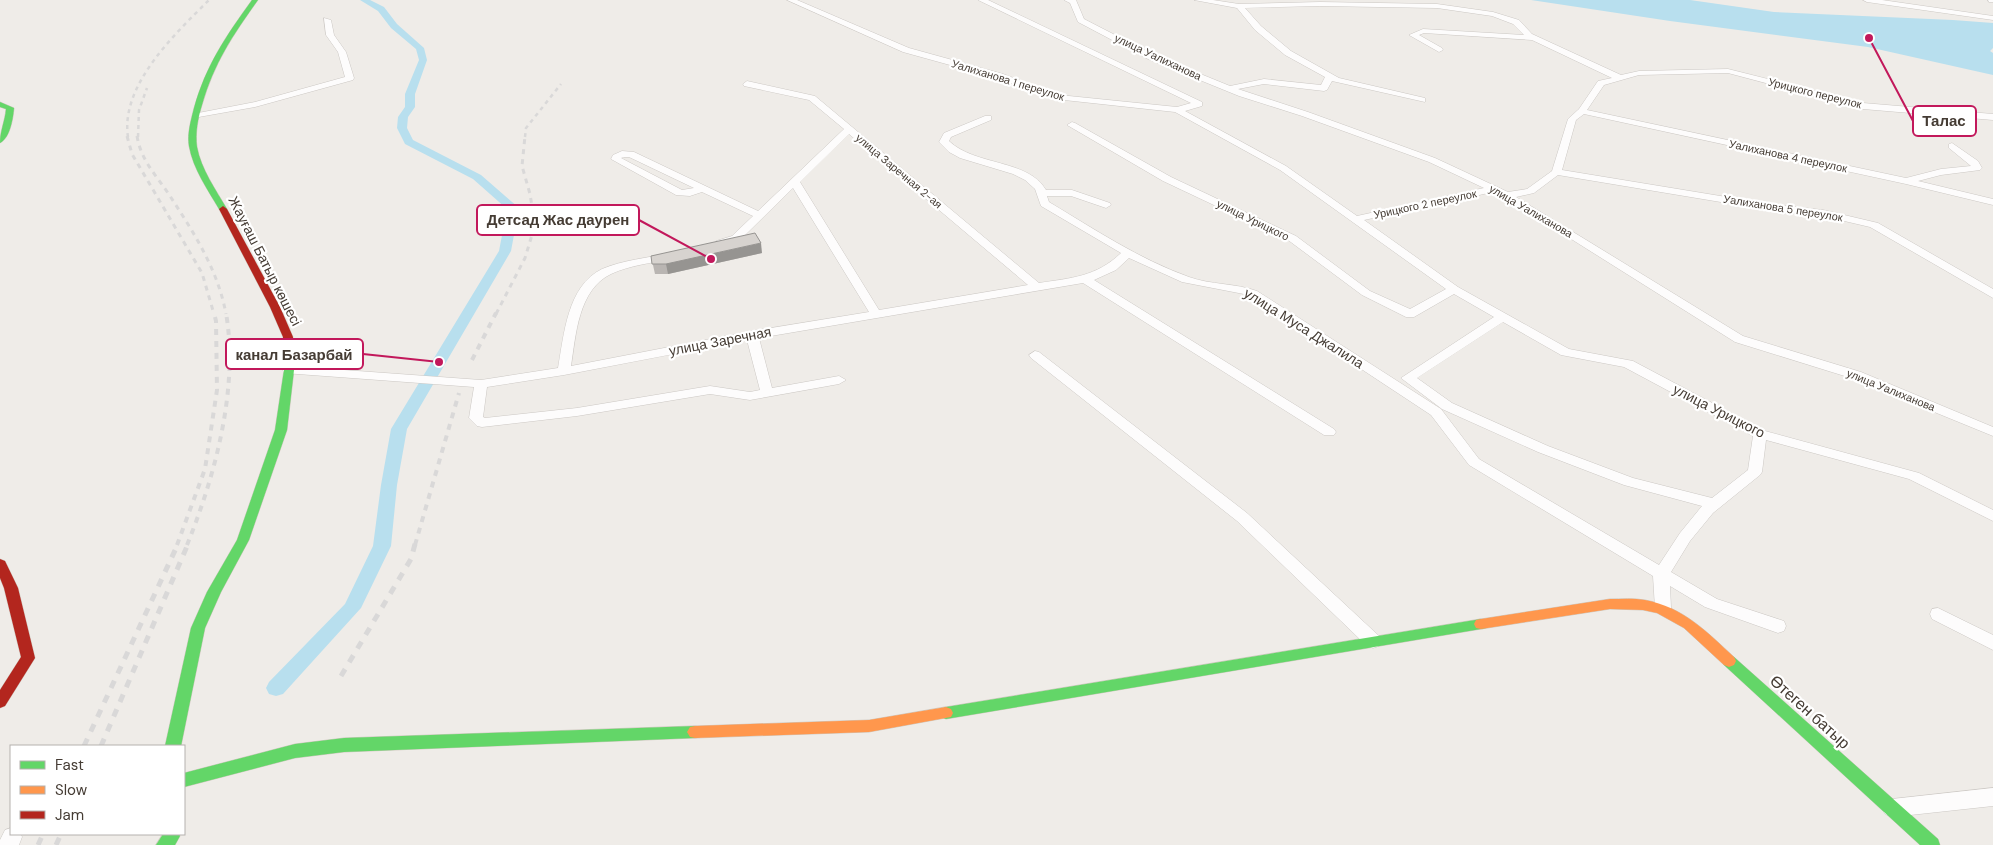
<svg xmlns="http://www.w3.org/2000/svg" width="1993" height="845" viewBox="0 0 1993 845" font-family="'DM Sans',sans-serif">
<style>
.water{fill:#b8dfee}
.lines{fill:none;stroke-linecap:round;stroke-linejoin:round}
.canal{fill:#b8dfee;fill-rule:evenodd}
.street-casing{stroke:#ccc8c4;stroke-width:1}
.fast-casing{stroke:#cfc8bf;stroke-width:1}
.slow-casing{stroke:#cfc8bf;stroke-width:1}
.jam-casing{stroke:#cfc8bf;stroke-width:1}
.street{fill:#fdfcfc;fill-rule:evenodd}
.fast{fill:#63d668;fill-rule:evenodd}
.slow{fill:#ff974d;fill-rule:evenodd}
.jam{fill:#b3261e;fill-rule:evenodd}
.rail-far3{stroke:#d9d8d8;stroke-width:2.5;stroke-dasharray:4 4;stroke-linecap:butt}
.rail-far2{stroke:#d9d8d8;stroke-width:3;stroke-dasharray:5 5;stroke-linecap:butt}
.rail-far1{stroke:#d9d8d8;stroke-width:4;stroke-dasharray:6 6;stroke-linecap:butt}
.rail{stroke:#d9d8d8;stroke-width:5;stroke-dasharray:8 8;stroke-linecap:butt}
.wall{fill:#b9b5b2}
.shaded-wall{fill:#969491}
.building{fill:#d7d3cf;stroke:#969491}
.labels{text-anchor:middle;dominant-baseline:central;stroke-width:4.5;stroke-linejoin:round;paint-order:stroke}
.far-street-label{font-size:11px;fill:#453c34;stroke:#fff}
.street-label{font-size:14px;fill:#453c34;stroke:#fff}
.near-street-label{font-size:16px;fill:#453c34;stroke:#fff}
.leader{fill:none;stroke:#c2185b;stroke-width:2}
.callout-dot{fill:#c2185b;stroke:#fff;stroke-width:2}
.callout{fill:#fff;stroke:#c2185b;stroke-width:2}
.callout-label{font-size:15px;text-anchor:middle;font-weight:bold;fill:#453c34}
</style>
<rect width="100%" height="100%" fill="#efece8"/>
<path class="water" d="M1531,0H1690L1774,12L1953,20L1993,23V48L1990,51L1993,53V75L1868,47L1670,21Z"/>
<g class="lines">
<path class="canal" d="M360,0H370L384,7L397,24L424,48L427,60L415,94V107L408,117L407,128L413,140L481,175L519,208L511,251L407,429L397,485L391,546L361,608L283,694L276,696L269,694L266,688L269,682L345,604L373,546L381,485L391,429L499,251L507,209L473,179L405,144L397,128L398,117L405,107V94L419,60L416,49L391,28L378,11Z"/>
<g class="street-casing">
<path id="street" d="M787,0H797L909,48L1003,74L1059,95L1177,107L1191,103L978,0H988L1202,102V106L1185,111L1286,166L1357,216L1484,188L1429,162L1302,116L1239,96L1148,59L1078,22L1070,3L1064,0H1076L1084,19L1154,55L1230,86L1264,79L1321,85L1325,77L1285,55L1255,30L1237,8L1194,0H1213L1239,4L1320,2L1437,4L1493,12L1519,20L1532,34L1621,75L1639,71L1728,69L1863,103L1993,114V120L1863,109L1728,73L1639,75L1604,85L1587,110L1906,178L1941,169L1971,166L1949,148V144L1952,143L1978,161L1982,168L1980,170L1941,175L1918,181L1993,199V205L1906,184L1584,114L1576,120L1562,170L1769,204L1823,210L1878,223L1993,289V298L1870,227L1823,216L1769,210L1558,175L1534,193L1516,197L1743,336L1861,372L1993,427V436L1851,378L1735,342L1533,215L1493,192L1364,220L1458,287L1569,349L1633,361L1765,431L1919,473L1993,510V521L1909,479L1766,440L1762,472L1760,475L1713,513L1690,541L1671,572L1717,599L1784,621L1786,626L1784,631L1778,633L1705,607L1670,586L1671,608L1669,612L1663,614L1657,612L1655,608L1653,576L1469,465L1431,415L1249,295L1182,282L1129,258L1116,270L1094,280L1334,429L1336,432L1334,435H1324L1083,283L759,338L772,388L839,376L846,380L839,384L750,400L710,394L577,416L482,427L477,426L469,418L474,387L284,373L283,370L284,367L289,366L481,380L558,368C564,335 567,286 602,269C623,260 648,258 670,253L676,256L674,258C653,263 630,265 611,274C578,290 576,335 571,366L752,331L869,312L793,188L740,240L720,246L715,243L716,241L732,236L753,216L702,192L690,196L676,195L611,159L613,155L622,151L634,152L758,211L844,129L809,100L744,86L743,84L747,81L815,96L1039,283C1071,278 1096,277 1121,253L1041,206L1035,189L1025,180L1013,174L960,158L949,152L939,142L944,133L985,116H991V120L951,137L949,141C975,166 1028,159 1046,190H1072L1110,203L1111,205L1106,208L1071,196H1047L1049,202C1094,229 1139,259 1189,277C1211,285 1235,283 1257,291L1441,409L1479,459L1659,565L1680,533L1702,506L1624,485L1538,452L1442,409L1401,378L1494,317L1454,294L1414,317H1406L1362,295L1288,240L1163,181L1067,125L1072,122L1075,123L1171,177L1296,236L1370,291L1410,309L1446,289L1280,170L1175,112L1055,99L997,78L903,52ZM1320,6L1437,8L1492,16L1513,24L1524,35L1423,29L1409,35L1439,52L1443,50L1442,48L1419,35L1424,33L1532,40L1612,78L1598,81L1579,109L1568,119L1552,171L1527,189L1508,192L1435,158L1308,112L1238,89L1264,84L1324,91L1327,90L1332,81L1425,102V98L1339,78L1291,51L1261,26L1245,8ZM849,134L1028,285L879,310L800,182ZM624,157H629L694,188L682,190L621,158ZM1503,322L1561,355L1624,367L1753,436L1748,470L1712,498L1633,478L1548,446L1452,403L1417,378ZM747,340L760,390L750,392L710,386L577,408L485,418L483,417L487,387L564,375Z
M1863,0H1882L1993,16V20L1867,2Z
M1988,0H1993V2H1989Z
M324,18L331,20L334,35L346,52L354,78L353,80L255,107L193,118V114L255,102L345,77L338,52L326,35Z
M1035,351L1039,352L1247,513L1379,636L1382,641L1379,646L1373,648L1367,646L1237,521L1031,358L1029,355Z
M1938,608L1993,635V650L1932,619L1930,614L1932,609Z
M1993,788V806L1892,817L1885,814L1882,808L1885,802L1892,799Z
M11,828V834H21L22,837L19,845H0V840L5,830Z"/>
</g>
<g class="fast-casing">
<path id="fast" d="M252,0H258C233,35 214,63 202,105C198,118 195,133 197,147C201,169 216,190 227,209L223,212L219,209C208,190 193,169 189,146C187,134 191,120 194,108C206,65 226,36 252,0Z
M0,102L14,108C13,119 10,138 0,143C0,131 5,121 6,109L0,107Z
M288,350L293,353L294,370L287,430L249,540L221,592L205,628L181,746H165L191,628L207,592L237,540L275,430L284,370L283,353Z
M1481,619L1486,620L1488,624L1486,628L1481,629L946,719L941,717L939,713L941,709L946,707Z
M1729,655L1734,657L1938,839L1940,845H1920L1724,665L1722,661L1724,657Z
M695,726L700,727L703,732L700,737L695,738L344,752L295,758L184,787V773L295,744L344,738Z
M163,834H179L180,836L175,845H156Z"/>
</g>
<g class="slow-casing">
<path id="slow" d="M1610,599C1621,599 1634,598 1645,600C1683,607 1707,632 1734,657L1736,661L1734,665L1729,667L1724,665L1684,628L1657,613L1643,610L1610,609L1481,629L1476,628L1474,624L1476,620L1481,619Z
M946,707L951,709L953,713L951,717L869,732L695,738L690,737L687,732L690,727L695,726L869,720Z"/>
</g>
<g class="jam-casing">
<path id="jam" d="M223,206L227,209L280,307L293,337L292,355L288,356L283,353V337L270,307L219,209Z
M0,559L5,561L18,588L35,658L5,706L0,708V690L21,657L4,588L0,578Z"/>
</g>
<use href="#street" class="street"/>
<use href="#fast" class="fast"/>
<use href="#slow" class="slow"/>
<use href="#jam" class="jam"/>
<path class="rail-far3" d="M128,137C120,85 176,33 209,0
M138,137L139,110L147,88
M525,137L526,128L561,84"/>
<path class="rail-far2" d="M127,136L132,154L202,273L214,314
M137,136C141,161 157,176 170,196C194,233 218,270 226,314
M496,314L525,258L535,225L530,194L522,166L525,136"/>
<path class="rail-far1" d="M472,360L496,313
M177,545L205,469L217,390L216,321L214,313
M187,545C215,476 239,388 226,313
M415,545L459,393"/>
<path class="rail" d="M341,676L411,559L415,544
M84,746L178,544
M101,746L188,544
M38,845L43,834
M56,845L61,834"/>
</g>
<path class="wall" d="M762,253L668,274H655L651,256Z"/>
<path class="shaded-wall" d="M761,243L762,253L668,274L666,264Z"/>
<path class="building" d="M755,233L761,243L666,264H652L651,256Z"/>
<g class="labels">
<g class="far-street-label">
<text transform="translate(1158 57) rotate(25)">улица Уалиханова</text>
<text transform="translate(1008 80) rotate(17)">Уалиханова 1 переулок</text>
<text transform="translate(1815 93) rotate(14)">Урицкого переулок</text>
<text transform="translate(1788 156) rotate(12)">Уалиханова 4 переулок</text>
<text transform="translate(899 171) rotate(40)">улица Заречная 2-ая</text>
<text transform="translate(1425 204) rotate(-12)">Урицкого 2 переулок</text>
<text transform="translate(1783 208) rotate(9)">Уалиханова 5 переулок</text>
<text transform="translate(1531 211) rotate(30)">улица Уалиханова</text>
<text transform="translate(1253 220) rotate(26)">улица Урицкого</text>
<text transform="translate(1891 390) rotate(22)">улица Уалиханова</text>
</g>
<g class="street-label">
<text transform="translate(265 261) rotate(63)">Жауғаш Батыр көшесі</text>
<text transform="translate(1304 328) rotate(32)">улица Муса Джалила</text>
<text transform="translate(720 341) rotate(-11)">улица Заречная</text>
<text transform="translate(1719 411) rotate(27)">улица Урицкого</text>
</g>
<g class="near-street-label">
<text transform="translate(1810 712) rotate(42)">Өтеген батыр</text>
</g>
</g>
<path class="leader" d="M1869 38L1913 121M711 259L639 220M439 362L363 354"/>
<g class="callout-dot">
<circle cx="1869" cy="38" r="5"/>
<circle cx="711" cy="259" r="5"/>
<circle cx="439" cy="362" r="5"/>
</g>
<g class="callout">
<rect x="1913" y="106" width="63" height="30" rx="5"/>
<rect x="477" y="205" width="162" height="30" rx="5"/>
<rect x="226" y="339" width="137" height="30" rx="5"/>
</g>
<g class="callout-label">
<text x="1944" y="126">Талас</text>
<text x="558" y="225">Детсад Жас даурен</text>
<text x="294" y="360">канал Базарбай</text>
</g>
<rect x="10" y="745" width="175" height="90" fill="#ffffff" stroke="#b5b1ae"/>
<rect x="20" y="761" width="25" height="8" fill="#63d668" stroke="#b5b1ae"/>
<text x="55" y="770" font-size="15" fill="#453c34">Fast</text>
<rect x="20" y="786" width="25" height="8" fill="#ff974d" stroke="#b5b1ae"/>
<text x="55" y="795" font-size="15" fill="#453c34">Slow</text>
<rect x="20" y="811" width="25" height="8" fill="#b3261e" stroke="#b5b1ae"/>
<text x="55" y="820" font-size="15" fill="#453c34">Jam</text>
</svg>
